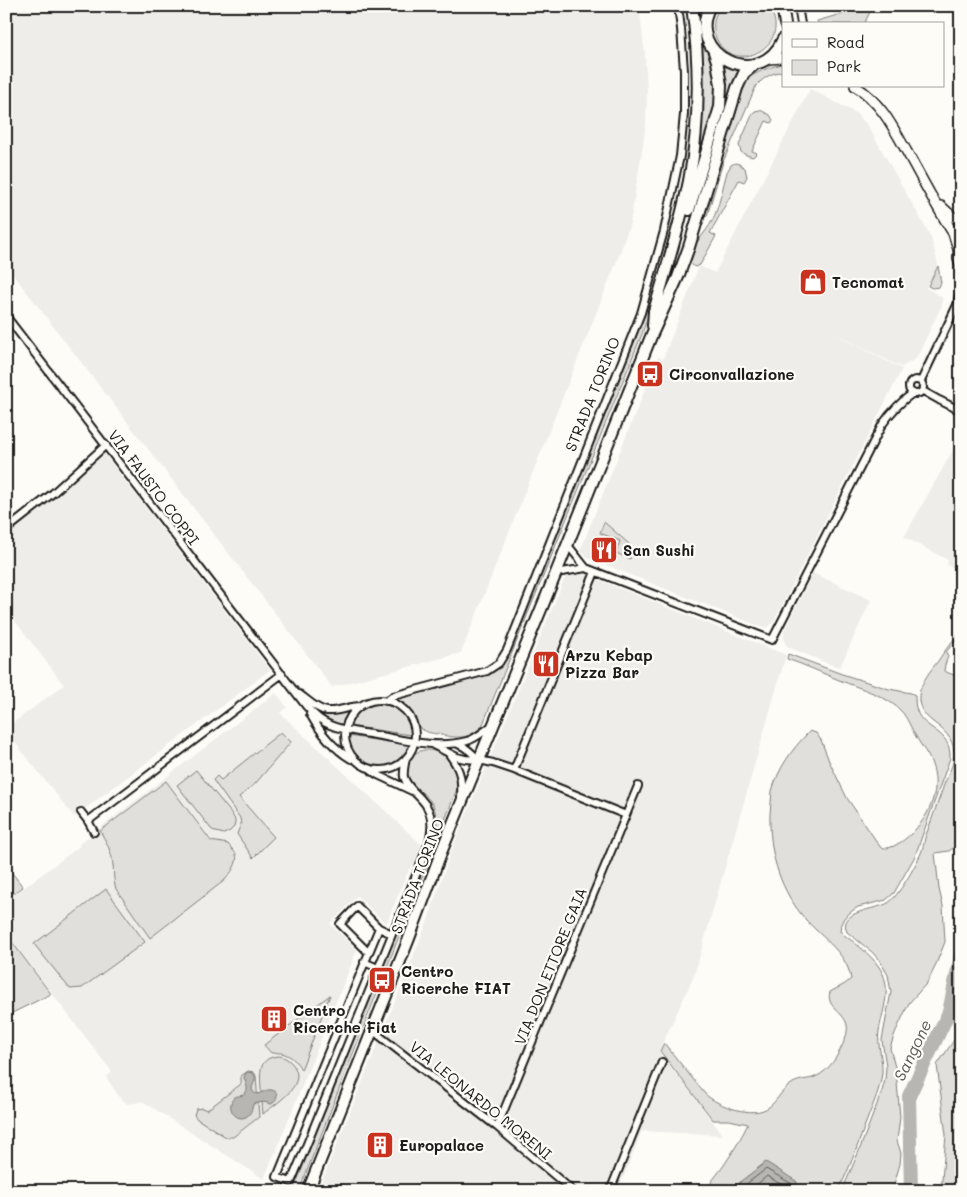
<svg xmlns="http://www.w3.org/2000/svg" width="967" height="1197" viewBox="0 0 967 1197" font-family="Mali,sans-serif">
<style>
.built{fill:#eeede9;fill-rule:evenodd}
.green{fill:#e0dfdb;stroke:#7e7e7c}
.water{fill:#b7b6b2;stroke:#797876}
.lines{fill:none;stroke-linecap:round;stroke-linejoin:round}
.shore{stroke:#5a5a58;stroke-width:1}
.river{stroke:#b7b6b2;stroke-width:14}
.street-casing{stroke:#1c1c1c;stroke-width:10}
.secondary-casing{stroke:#1c1c1c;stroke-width:12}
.primary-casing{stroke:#1c1c1c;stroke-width:14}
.street{stroke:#fdfcf7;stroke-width:6}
.secondary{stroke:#fdfcf7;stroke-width:9}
.primary{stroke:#fdfcf7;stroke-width:10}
.labels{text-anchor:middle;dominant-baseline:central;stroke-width:4.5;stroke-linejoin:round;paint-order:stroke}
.poi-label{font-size:15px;font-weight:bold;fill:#1c1c1c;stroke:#fdfcf7;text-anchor:start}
.street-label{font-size:15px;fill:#1c1c1c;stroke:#fdfcf7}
.water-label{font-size:16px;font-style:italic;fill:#5a5a58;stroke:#fdfcf7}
</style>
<rect width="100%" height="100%" fill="#fdfcf7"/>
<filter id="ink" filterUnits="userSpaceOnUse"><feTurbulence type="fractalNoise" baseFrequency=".02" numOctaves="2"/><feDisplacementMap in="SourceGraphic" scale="10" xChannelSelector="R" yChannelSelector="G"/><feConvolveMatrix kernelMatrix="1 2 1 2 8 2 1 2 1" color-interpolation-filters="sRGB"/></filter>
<g filter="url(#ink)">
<path class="built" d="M6,6H639L645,55L647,91L646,123L642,151L630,223L620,253L461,653L332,687L6,265Z
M810,89L856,113L868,126L931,237L938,265L926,288L942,297V305L916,359L901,367L825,329L902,369L773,623L768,627L764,628L588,558L580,551L658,357L663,359L699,266L715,273Z
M961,436V571L947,565L948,560L904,537Z
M103,452L270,670L74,817L6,731V728L64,685L6,609V535L56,496Z
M569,568L786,655L694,976L659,1051L723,1135L642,1131L618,1191H318L428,920L450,854Z
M813,573L871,600L840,667L829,664L788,647L784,641V633L785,629Z
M276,693L287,707L280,713L423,846L418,860L409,870L386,924L357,896L330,924L357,950L277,1148V1152L274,1154L264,1179L142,1101L136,1103L127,1104L118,1095L106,1077L112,1072L6,933V901L80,846L79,844ZM166,781L212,841L228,844L233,869L225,880L150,937L116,889L113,881V864L110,849L100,830ZM220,781L255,784L239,797L274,837L239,830L241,824L240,818ZM106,890L145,943L34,944ZM329,996L300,1070L295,1060L285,1053H271L265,1045ZM248,1071L254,1072L256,1076L258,1117H195V1112L202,1108L207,1111L241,1084L240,1081Z"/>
<path class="green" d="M695,6H704L700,18V28L702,38L712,61L717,80V103L697,173L694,172Z
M721,6H768C797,47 729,79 715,35C712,25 714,15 721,6Z
M869,6H873L864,24H818L817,21Z
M783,64V71C772,73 764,77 756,86L723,162L707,216L705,215L744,86C746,82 748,78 752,76C759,71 775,65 783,64Z
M722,65L739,71L734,80L722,119H721Z
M760,110L770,115L773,120L771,123L766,121L752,151L757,153L753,157L746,155L741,152L739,145L753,113L755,111Z
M735,163L739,164L745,168L747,177L744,182L739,180L710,233L716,236L700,265L695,267C691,265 689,263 690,258C693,243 706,233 712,221C719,208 723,186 727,172L731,165Z
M938,266L941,283L939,287L932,288L928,286Z
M647,304L651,306L642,334L483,724C472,741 454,738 437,734C431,733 424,732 419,727C417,725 415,721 413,717C408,708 402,704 393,700L487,675L502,665L510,652L638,332Z
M604,522L629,544L632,550L630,559L616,553L620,541L600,533Z
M961,631V635L946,652L948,656L945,665L944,671L961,678V842L949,851L935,853L939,889L943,906L945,942L934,969L927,983L909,1003L895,1033L890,1048L896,1071L900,1117L897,1141L901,1153L900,1164L892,1191H842L859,1151L882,1091L885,1080L886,1066L882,1040L891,992L888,975L880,961L872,952L847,932C837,910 877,910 888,903C898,897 916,865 921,853C923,848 924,843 925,838C931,820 938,803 944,785C948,774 955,763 954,752C953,738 944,730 933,722C907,702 922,681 938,661C945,650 953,640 961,631Z
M788,654L842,674L889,689L911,693L915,695C915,700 915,706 917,711C924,731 951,729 950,758L915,856L894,893L886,900L858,907L852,911L844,918L841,924L840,931C844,936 850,939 855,943C866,952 877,961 883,974C891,992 882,1013 879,1031C877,1045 883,1059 882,1073C880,1090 873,1104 867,1120C858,1144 850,1168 838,1191H801L796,1181H741L735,1191H707C711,1180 718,1174 724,1165C733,1152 741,1138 748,1124L729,1120H713L660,1051L664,1043L705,1094C718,1106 753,1119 769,1107C778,1100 781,1090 793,1083C800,1079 808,1080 815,1077C830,1071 839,1054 845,1039C856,1012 824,1012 830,992L845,984L851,979C847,951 817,935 801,914C778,885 769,850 770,814C771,806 771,799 772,791C778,769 792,749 808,733L810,731L816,733L821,740L829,761L847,798L881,848C892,850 903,841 911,834C930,816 942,788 931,762C928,754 922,747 918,740C912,731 909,721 903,713C887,695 861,689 839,680C822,673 805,665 787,659Z
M378,704C396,705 410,716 411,735L350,726C355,713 364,707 378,704Z
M315,709H351L347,715L343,725C332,722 323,717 315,709Z
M281,732L291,742L255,784L239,797L274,837L253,858L237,834L241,824L240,818L213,780L217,776L221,780Z
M348,736L409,745C396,778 352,771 348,736Z
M424,750C445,749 461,768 457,789L299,1191H293L435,836C437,826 437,814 433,805C424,789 398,783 409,761C412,754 418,751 424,750Z
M196,770L232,814L235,820V823L234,827L230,831L224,834L216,832L211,829L177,785Z
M166,781L211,841L228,844C230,847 234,851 236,854C239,863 230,874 225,880L150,938L116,889C113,880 114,874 113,865C112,852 106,841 100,831Z
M6,865L23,887L6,899Z
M106,889L145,942L82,988L70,989L34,944Z
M6,934L51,994L6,1016Z
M330,995L301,1070C295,1057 285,1051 271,1053L264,1045Z
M961,1030V1191H941L946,1135L937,1065Z
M280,1056C287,1058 292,1062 295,1068C305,1087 275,1104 263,1114C262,1105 262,1097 261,1089C260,1072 258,1057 280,1056Z
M248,1071L254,1072L256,1076L259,1117L233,1137H226L197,1119L194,1115L196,1109L202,1108L207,1110L241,1084V1076Z"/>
<path class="water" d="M248,1072L253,1073C258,1079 253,1082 252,1089C257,1102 265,1084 276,1092C278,1098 276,1102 271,1104L264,1102L253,1104C252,1111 249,1118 241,1118C231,1117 227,1103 235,1097C239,1095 243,1097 246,1092C249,1088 245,1082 244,1077L246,1073Z
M766,1162L796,1181L801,1191H735L741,1181Z"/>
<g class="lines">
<path class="shore" d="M741,1191L745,1185L766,1169L792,1184L796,1191
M749,1191L767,1176L787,1188L789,1191"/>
<path class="river" d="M911,1191L909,1096L949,1012L961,955"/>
<g class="street-casing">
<path id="street" d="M798,6L801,24
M959,263L961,278
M6,316L306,706C313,714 320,721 330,725C344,731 360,732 375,735C404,740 437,749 467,741C476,739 485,730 493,725
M909 387a7 7 0 1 1 14 0a7 7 0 1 1-14 0Z
M921,381L957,305L961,285
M923,391L939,400L961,411
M6,530L53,493L106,445
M567,544L586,568L772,640L882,425C891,412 900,402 913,393
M556,573L586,568
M299,694C308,700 317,710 327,711C338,712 349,706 360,706
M345 735a35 35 0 1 1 70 0a35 35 0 1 1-70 0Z
M386,701L393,696L487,671L499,663L507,650L641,313L664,231L680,156L684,114V70L681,29L678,6
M310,714C320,732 333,748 351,759
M456,743C466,747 471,752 479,760
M433,745L457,757L465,759L479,760L493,763L514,770L626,815L497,1127
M449,754C461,770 462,779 461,799
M514,770L595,572
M372,771L378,775L412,791
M81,812L88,821
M626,815L638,786
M94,832L88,821L282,674
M392,934L379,928L277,1177L291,1182L307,1144L427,848C433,831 435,813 421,799C415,792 407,787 404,777C403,771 405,764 406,758
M368,952L340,924L357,906L379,928
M364,962L378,968
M372,1030L497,1127L573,1191
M610,1191L662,1062"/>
</g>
<g class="secondary-casing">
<path id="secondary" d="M768,59L783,58
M855,86C880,101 893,127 907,152C922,179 936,206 953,233L958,249
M941,206L953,217L961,220
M959,245L958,258L961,266"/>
</g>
<g class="primary-casing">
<path id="primary" d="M710,6C684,55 760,92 783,39
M780,6L783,11L785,24
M689,210L720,107L721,85L717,61L713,49
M653,326L654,311C667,268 680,225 689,181C700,124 700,64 692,6
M308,1191L408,941L442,850L556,573L652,334L678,277L689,247L737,88L744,73L754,65"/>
</g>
<use href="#street" class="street"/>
<use href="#secondary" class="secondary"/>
<use href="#primary" class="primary"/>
</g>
</g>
<defs>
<g id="shop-square" transform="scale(1.4375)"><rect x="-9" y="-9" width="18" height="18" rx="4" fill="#c8321e" stroke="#fdfcf7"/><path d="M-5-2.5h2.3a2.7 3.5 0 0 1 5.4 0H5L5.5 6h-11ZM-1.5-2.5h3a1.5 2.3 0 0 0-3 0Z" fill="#fff"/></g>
<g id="bus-square" transform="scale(1.4375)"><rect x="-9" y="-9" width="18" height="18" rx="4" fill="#c8321e" stroke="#fdfcf7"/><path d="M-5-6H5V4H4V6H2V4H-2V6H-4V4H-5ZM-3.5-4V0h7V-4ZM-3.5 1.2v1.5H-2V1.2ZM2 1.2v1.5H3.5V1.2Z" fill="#fff"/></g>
<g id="restaurant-square" transform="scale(1.4375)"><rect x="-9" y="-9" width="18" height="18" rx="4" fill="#c8321e" stroke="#fdfcf7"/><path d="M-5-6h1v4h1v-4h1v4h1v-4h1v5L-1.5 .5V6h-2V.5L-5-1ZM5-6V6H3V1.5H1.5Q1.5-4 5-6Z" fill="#fff"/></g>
<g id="building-square" transform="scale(1.4375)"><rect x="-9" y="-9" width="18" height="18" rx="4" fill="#c8321e" stroke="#fdfcf7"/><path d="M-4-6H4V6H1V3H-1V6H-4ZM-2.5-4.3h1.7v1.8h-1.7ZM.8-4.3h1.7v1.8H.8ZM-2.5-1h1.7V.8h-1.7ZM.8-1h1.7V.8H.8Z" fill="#fff"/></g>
</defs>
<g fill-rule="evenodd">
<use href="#shop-square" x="813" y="282"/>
<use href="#bus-square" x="650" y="374"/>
<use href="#restaurant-square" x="604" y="550"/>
<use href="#restaurant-square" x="546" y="664"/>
<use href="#bus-square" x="382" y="980"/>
<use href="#building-square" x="274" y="1019"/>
<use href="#building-square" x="380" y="1145"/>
</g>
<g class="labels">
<g class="poi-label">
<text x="832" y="282">Tecnomat</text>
<text x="669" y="374">Circonvallazione</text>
<text x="623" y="550">San Sushi</text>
<text x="565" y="655">Arzu Kebap<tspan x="565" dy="17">Pizza Bar</tspan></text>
<text x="401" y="971">Centro<tspan x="401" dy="17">Ricerche FIAT</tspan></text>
<text x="293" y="1010">Centro<tspan x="293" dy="17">Ricerche Fiat</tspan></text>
<text x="399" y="1145">Europalace</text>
</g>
<g class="street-label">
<text transform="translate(592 394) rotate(-68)">STRADA TORINO</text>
<text transform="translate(154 487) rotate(53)">VIA FAUSTO COPPI</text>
<text transform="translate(417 876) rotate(-69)">STRADA TORINO</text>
<text transform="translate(550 966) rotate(-68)">VIA DON ETTORE GAIA</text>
<text transform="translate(481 1100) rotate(39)">VIA LEONARDO MORENI</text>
</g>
<g class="water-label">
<text transform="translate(912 1050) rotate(-64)">Sangone</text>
</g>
</g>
<rect width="967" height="1197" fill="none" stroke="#fdfcf7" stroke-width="25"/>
<rect x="12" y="12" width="942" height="1172" fill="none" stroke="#1c1c1c" stroke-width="2" filter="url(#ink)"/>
<rect x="782" y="22" width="162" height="65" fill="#fdfcf7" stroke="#a3a29f"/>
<rect x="792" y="39" width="25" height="8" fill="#fdfcf7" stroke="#a3a29f"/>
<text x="827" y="48" font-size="15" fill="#1c1c1c">Road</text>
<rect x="792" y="60" width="25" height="15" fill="#e0dfdb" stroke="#a3a29f"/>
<text x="827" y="72" font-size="15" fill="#1c1c1c">Park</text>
</svg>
